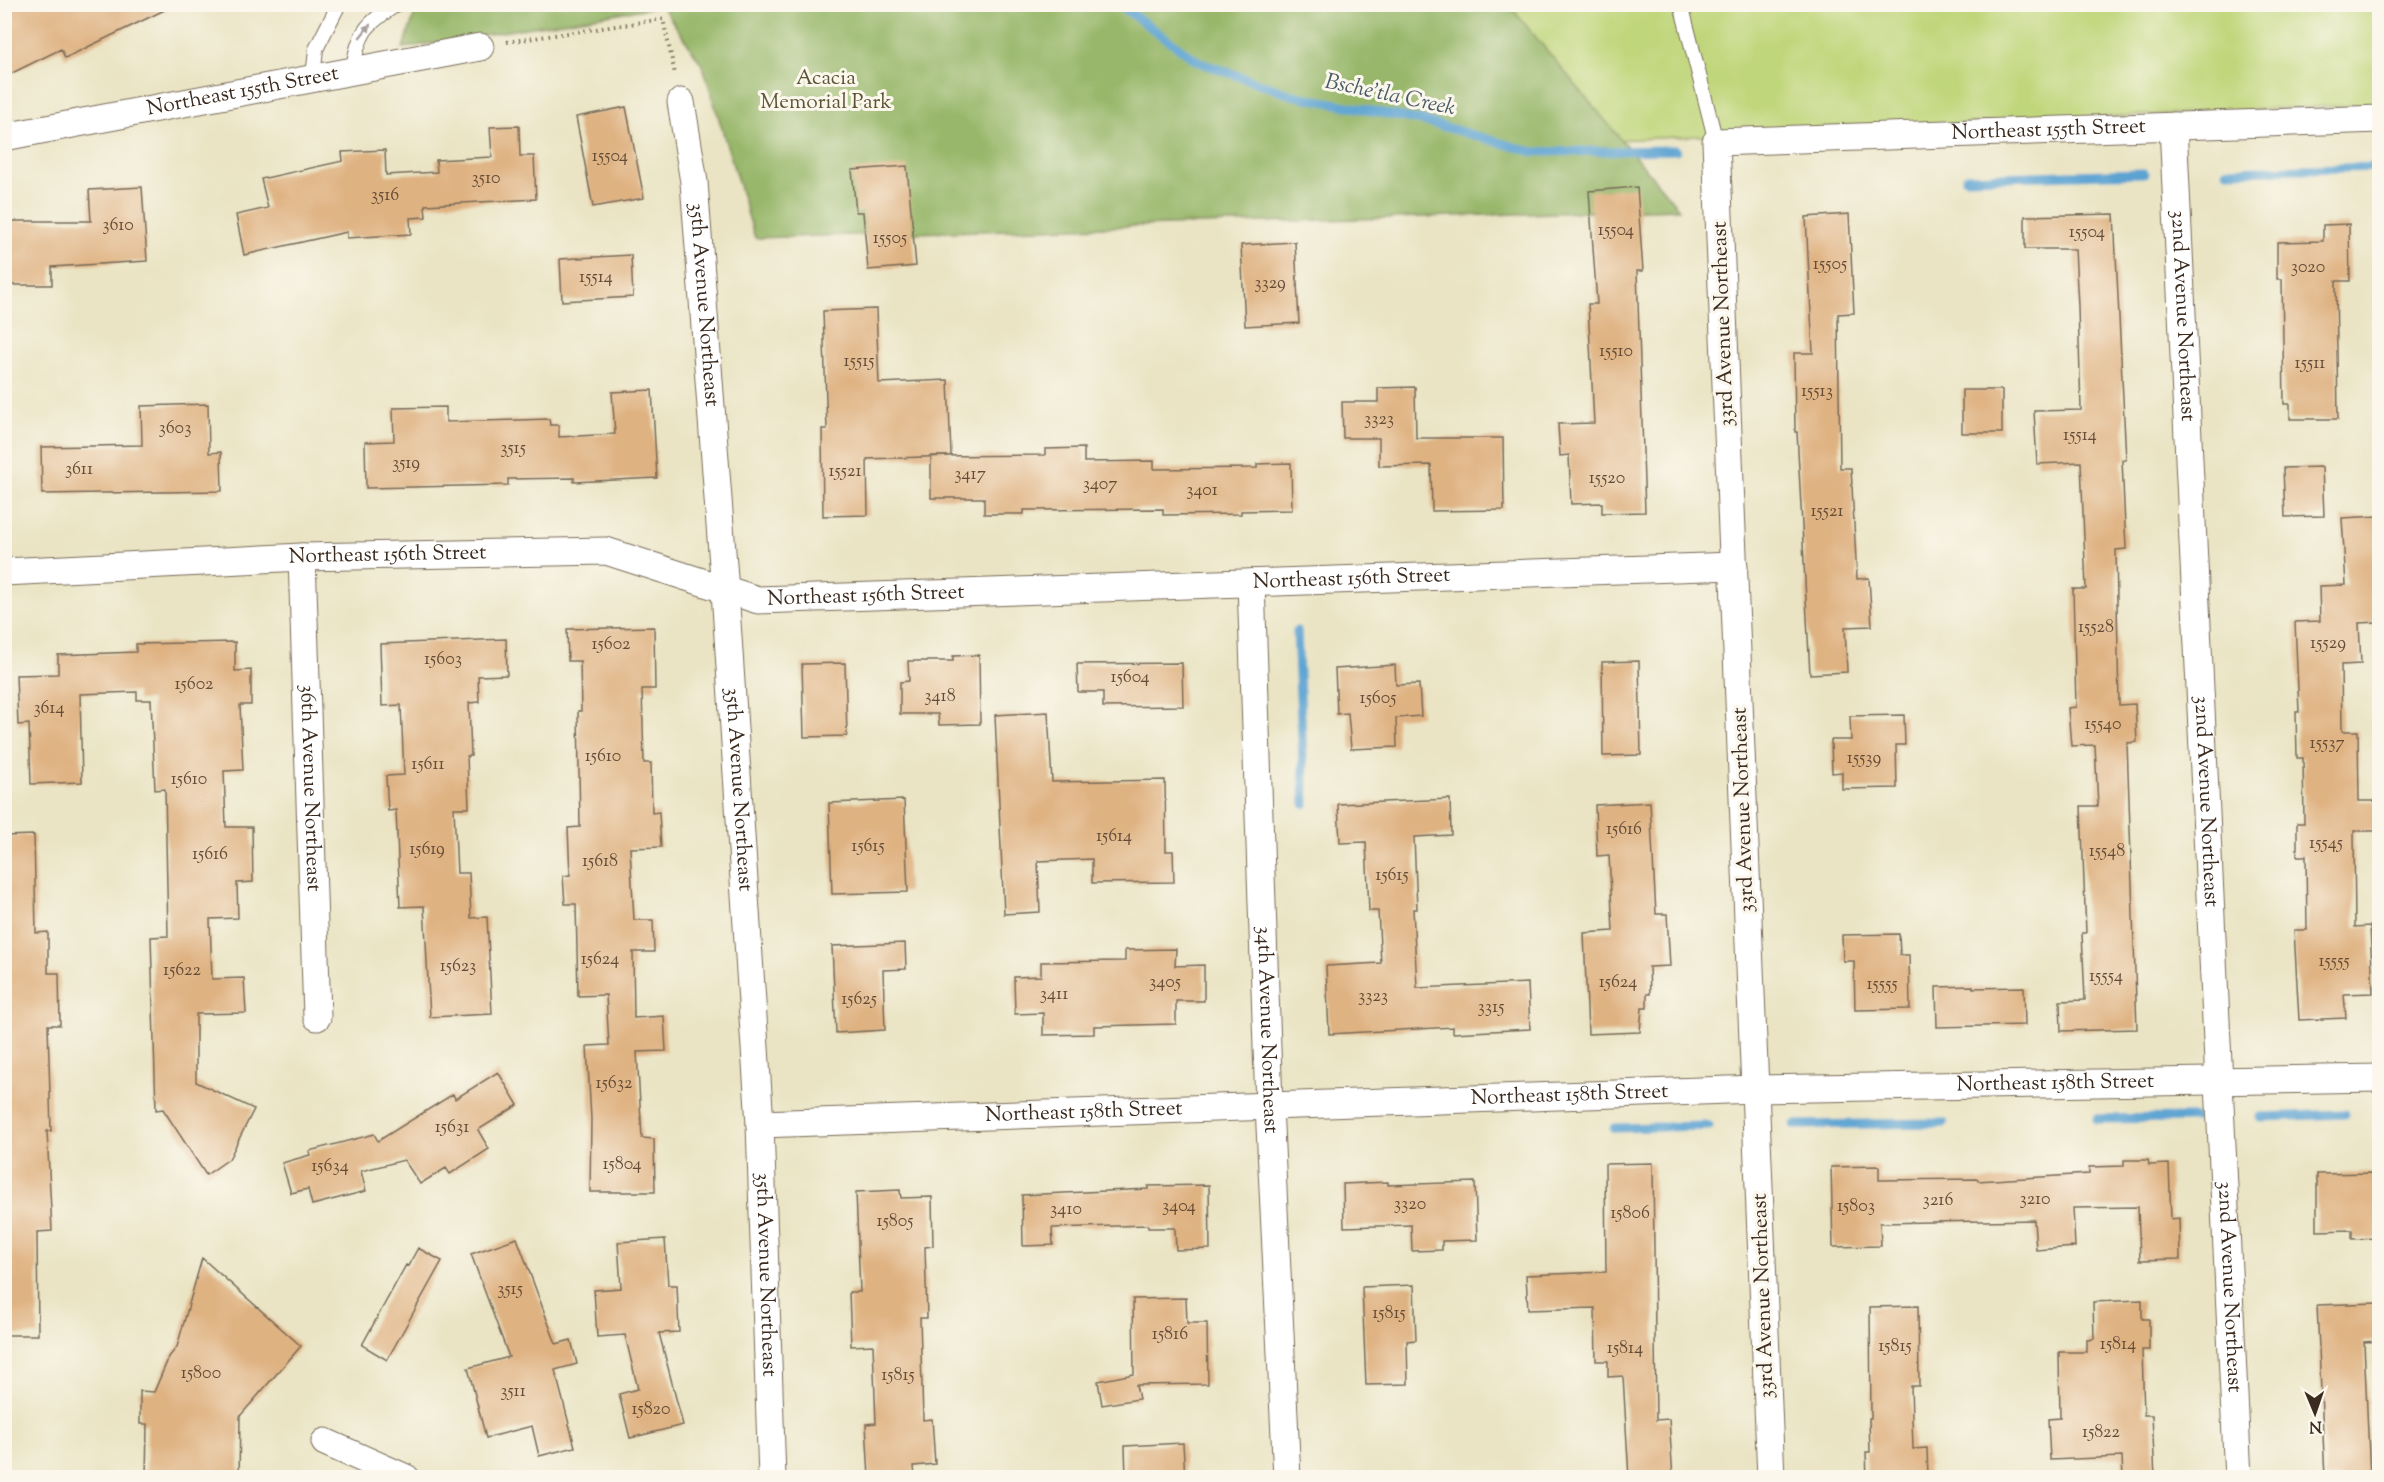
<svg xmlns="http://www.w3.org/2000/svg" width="2384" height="1482" viewBox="0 0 2384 1482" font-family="'Sorts Mill Goudy',serif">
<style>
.green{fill:#c0d67a;stroke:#7e804c;stroke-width:1.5}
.forest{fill:#98b76a;stroke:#6a7044;stroke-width:1.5}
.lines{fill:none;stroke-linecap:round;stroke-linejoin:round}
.stream{stroke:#5ca3d2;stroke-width:9}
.building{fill:#dfb282}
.service-casing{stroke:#786b58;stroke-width:16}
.minor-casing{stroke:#786b58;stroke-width:29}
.path{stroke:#786b58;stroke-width:4;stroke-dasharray:1.5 4.5;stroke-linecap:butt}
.service{stroke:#fff;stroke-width:14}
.minor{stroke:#fff;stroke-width:27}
.oneway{fill:#a79f9a}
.labels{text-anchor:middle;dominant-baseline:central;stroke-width:6;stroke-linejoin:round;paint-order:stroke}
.number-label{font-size:18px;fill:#644c37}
.park-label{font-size:21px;fill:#5c5535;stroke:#fbf7ec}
.street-label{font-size:21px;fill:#3b2a1e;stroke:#fbf7ec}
.water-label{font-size:22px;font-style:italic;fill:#485a66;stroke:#fbf7ec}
</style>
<rect width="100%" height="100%" fill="#fbf7ec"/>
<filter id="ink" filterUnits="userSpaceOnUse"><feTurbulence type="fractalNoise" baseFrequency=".0167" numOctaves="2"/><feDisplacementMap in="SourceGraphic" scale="12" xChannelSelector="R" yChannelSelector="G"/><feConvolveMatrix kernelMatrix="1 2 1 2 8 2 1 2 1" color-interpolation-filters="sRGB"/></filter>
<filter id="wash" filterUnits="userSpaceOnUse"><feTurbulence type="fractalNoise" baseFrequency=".008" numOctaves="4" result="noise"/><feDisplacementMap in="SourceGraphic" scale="24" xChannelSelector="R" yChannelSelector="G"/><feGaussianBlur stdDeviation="1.35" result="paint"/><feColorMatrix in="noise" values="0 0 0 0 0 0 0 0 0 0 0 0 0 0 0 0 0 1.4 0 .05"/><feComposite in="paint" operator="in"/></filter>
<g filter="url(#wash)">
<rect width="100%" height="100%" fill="#eae4c4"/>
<path class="green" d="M731,5H2379V104L744,181Z"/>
<path class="forest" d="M434,4H1385C1426,10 1468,5 1509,5L1679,209L755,238L703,66L662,6L403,48L417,8Z"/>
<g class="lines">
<path class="stream" d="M1118,4L1199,62L1292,95L1427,122L1533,152L1676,150
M2227,171L2380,167
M1966,178L2144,173
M1297,631L1305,804
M2260,1117L2345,1114
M2097,1119L2194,1118
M1795,1125L1944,1123
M1614,1128L1709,1126"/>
</g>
<g id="blocks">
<path class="building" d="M4,4H177L65,58L61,49L4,77Z
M626,107L644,198L593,207L576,117Z
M519,126L520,156H534L536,199L425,205L426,217L410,218L411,234L347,238V232L244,255L236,215L268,208L261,179L343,161L342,152L385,150L386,175L437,172L436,160L492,157L490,127Z
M907,166L916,266L868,270L863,212H856L852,170Z
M142,187L147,261L52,267V285H4V221H91L89,190Z
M1637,187L1643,271H1637L1645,512L1602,513V503L1571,504L1569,455L1560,456L1558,424L1594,423L1588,304H1597L1589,191Z
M1849,214L1854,313L1838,314L1840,468H1851L1857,579L1869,578L1872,626L1845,627L1847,672L1810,674L1797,432H1795L1794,353H1813L1806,217Z
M2114,214L2126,460H2122L2126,549L2116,550L2119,705L2135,704L2137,742L2127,743L2137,1029L2061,1031L2060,1001L2085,1000L2082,933H2086L2081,806H2098L2095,745L2071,746L2068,708L2076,707L2073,589H2086L2081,462L2037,464L2034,411L2081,410L2078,306L2075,249H2025V216Z
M2349,224L2350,281H2336L2338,419H2290V404H2284L2282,279H2277V242L2323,241V225Z
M1295,242L1299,323L1245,326L1241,245Z
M631,255L633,297L562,301L560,259Z
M876,309L879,383L948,380L951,456L867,459L868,515L823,516L822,429H827L823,311Z
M1415,387L1416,438H1503L1504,510L1432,511L1431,465L1379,466V438H1343L1342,402H1378V388Z
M652,390L657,478L574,482V478L508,479V485L366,488L365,442L394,441L393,408L446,407V422L549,419L550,425H559V437L615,434L612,392Z
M1962,390H2002V433H1962Z
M208,404L209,453L221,452L222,491L42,494L41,447L142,445L141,406Z
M1084,448V462L1154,461V469L1257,468V464L1291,463L1292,510L1241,511V514L1163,515V509L1024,510V514H984V498H931V456L1045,455V449Z
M2322,467L2324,516L2285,517L2283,468Z
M2379,516V550H2376L2379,622L2359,623L2361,664L2341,665L2342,731H2358L2359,801H2379V831H2354L2355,927L2370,926L2373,993L2344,994L2346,1018L2299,1020L2294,930H2307L2306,856H2297V823H2304L2303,758H2297L2296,712H2299L2295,622L2320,621L2319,586L2346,585L2342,518Z
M654,627L655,689H642L644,763H651L652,813L659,812L661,847L630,848L634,920H653L654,952H633L634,1018L664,1016L666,1051L637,1052L642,1138L654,1139L655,1192H590L591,1119L587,1046L609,1045L606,995L578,996L576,904H565L563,876L570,875L568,828L580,827L578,711H581L580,661H568L567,629Z
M506,639L507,675L478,676L479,702L469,703L471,756H467L469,808H454L457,873H469L471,918L487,917L492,1014L430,1017L424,906L400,907L396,810L388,811L386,776L404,775L401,705L382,706L380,644Z
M235,642V671L251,670V705H240L243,770L224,771L226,827H252L253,882L237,883L238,918L210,919L212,979L244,978L246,1013L196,1014V1082L254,1109L229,1159L206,1175L163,1109L156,1110L151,937L168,936L165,789L155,790L151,700H137V692L80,694L82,782L31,784L29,724L18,725L16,675L58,674V655L136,652V644Z
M979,655L980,724L939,725L938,714H900V682L909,681L908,661H953V656Z
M1639,661L1641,755L1603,756L1602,662Z
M845,663L847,736L804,737L802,664Z
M1182,663L1183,706L1103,707V692H1078L1077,664Z
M1395,665L1396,685L1419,684L1421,716L1396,718L1397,747L1351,749L1348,713L1337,714L1335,669Z
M1048,712L1052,782L1165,780L1166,851H1173L1174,882L1092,883V859L1038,861L1040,912L1004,914L995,715Z
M1904,715L1905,745H1896L1897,788L1842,789V772L1832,773L1831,740H1851L1850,716Z
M1450,799L1451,835L1414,837L1417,909H1413L1417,988L1528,983L1530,1029L1453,1033V1027L1329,1034L1326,966L1381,963L1378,911H1369L1366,842L1340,843L1338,804Z
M904,800L908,892L832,894L829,803Z
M1650,802L1656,914H1667L1670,966L1649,967L1650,994H1647V1008H1642L1640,1032L1588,1034L1584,933L1613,931L1609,855L1597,856L1595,805Z
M34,835L36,933L48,932V973H59L60,1025H48L51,1131H47L52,1231L37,1232L38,1335H4V836Z
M1899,934L1900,955H1909L1910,1009L1855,1010L1854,961H1843L1842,935Z
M905,943L906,969L883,970L885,1030L836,1033L832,946Z
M1176,949L1175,966L1204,965V1001H1176V1024L1094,1026V1034L1043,1035V1013L1015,1014L1014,977L1041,976V962L1125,961V950Z
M1973,986V988L2024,987L2025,1025L1937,1027L1936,987Z
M498,1072L518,1105L478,1130L489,1149L450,1174L446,1168L420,1184L404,1160L361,1171L366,1191L312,1205L308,1189L291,1193L282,1163L310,1155L309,1151L374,1134L378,1141L453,1094L455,1099Z
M2124,1160H2148L2149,1165L2169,1164L2171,1219L2179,1218L2180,1259L2140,1260L2138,1207L2073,1208L2075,1247L2036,1250L2034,1220L1880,1223L1881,1246L1833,1247L1831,1167L1879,1166V1180L1978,1179V1181L2089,1174V1167L2124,1166Z
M1653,1163L1656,1420L1669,1419L1673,1478H1629L1623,1376L1608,1377V1361H1596L1595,1308L1528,1310L1526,1275L1606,1272L1605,1164Z
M2379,1173V1238L2352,1239V1230L2317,1231V1174Z
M1388,1182V1185L1475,1182L1477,1240L1442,1241V1250L1412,1251L1411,1225L1344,1227L1343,1184Z
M1209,1185L1210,1249L1176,1250L1175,1228H1148V1225L1052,1228L1053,1245L1023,1246L1022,1195L1148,1189V1186Z
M900,1190L901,1198L932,1197L933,1246L925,1247L927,1318H920L923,1420L932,1419L935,1464L914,1466L915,1478H869L866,1424L876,1423L873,1345L851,1346L849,1292H860L856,1192Z
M517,1238L556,1344L571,1340L577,1364L555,1370L575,1447L539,1456L532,1426L486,1438L468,1368L509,1357L471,1254Z
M665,1239L668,1285H677L679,1332L659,1333L683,1425L630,1438L619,1394L638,1389L625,1335L597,1337L594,1290L621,1288L618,1242Z
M418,1248L442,1261L387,1360L362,1345L406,1265L408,1266Z
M202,1258L301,1346L240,1416L239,1478H146L147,1424H140V1391L154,1392L169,1357L177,1347Z
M1414,1285L1416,1340L1407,1341L1408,1384L1366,1385L1362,1287Z
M1186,1298L1187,1323H1207L1208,1384L1136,1385L1139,1399L1102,1405L1098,1381L1134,1374L1133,1299Z
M2142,1300V1319H2149V1350H2142L2144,1415H2152L2155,1478H2123L2122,1457L2050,1460L2048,1419L2060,1418L2059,1352H2087V1340L2094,1339L2093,1302Z
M2377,1303L2379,1341L2364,1342L2370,1478H2325L2317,1305Z
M1918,1306L1919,1386H1911L1913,1449L1927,1448L1928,1478H1867L1866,1452H1870L1869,1418H1871L1870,1307Z
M1183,1443L1185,1478H1126L1125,1446Z"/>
</g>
</g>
<g filter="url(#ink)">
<use href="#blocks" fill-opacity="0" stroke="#786b58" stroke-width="1.5"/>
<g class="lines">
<g class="service-casing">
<path id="service" d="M1681,4L1716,142
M352,71C360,32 363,26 397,4
M313,78L316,49L339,4"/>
</g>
<g class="minor-casing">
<g id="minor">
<path id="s1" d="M681,102L694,182L725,591L760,1124L772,1478"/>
<path id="s2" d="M2173,126L2238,1478"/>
<path id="s3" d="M4,137L480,47"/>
<path id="s4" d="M302,557L317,1017"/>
<path id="s5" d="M4,572L302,557L606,551L758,600L1734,566"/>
<path id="s6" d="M1251,583L1269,1106L1287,1478"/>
<path id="s7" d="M760,1124L1756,1089L2380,1078"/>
<path d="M325,1442L406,1478"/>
<path id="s8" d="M1771,1478L1716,142L2380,119"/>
</g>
</g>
<path class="path" d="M507,42L663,19L675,74"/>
<use href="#service" class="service"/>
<use href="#minor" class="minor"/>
</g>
<defs><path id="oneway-solid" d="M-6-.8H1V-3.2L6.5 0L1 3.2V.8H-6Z" transform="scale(1.5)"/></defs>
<use class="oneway" href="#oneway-solid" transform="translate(365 31) rotate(-51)"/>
</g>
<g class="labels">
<g class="number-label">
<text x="610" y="157">15504</text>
<text x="486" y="179">3510</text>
<text x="385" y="196">3516</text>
<text x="118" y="226">3610</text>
<text x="1616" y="231">15504</text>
<text x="2087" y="233">15504</text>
<text x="890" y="239">15505</text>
<text x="1830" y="265">15505</text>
<text x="2308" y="268">3020</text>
<text x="596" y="278">15514</text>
<text x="1270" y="284">3329</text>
<text x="1616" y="352">15510</text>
<text x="859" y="362">15515</text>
<text x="2310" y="364">15511</text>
<text x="1817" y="392">15513</text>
<text x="1379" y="420">3323</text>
<text x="175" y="429">3603</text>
<text x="2080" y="436">15514</text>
<text x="513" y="449">3515</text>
<text x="406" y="464">3519</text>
<text x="79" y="470">3611</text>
<text x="845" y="472">15521</text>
<text x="970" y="475">3417</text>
<text x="1607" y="479">15520</text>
<text x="1100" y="485">3407</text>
<text x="1202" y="491">3401</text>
<text x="1827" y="512">15521</text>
<text x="2096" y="628">15528</text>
<text x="2328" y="644">15529</text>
<text x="611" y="645">15602</text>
<text x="443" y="660">15603</text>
<text x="1130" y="678">15604</text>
<text x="194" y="685">15602</text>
<text x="940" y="697">3418</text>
<text x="1378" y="699">15605</text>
<text x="49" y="709">3614</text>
<text x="2103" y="725">15540</text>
<text x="2327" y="744">15537</text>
<text x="603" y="757">15610</text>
<text x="1864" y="759">15539</text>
<text x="428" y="765">15611</text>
<text x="189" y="780">15610</text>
<text x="1624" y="830">15616</text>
<text x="1114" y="837">15614</text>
<text x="2326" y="844">15545</text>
<text x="868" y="847">15615</text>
<text x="427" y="850">15619</text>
<text x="2107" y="852">15548</text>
<text x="210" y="855">15616</text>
<text x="600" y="862">15618</text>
<text x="1392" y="876">15615</text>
<text x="600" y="960">15624</text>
<text x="2334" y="962">15555</text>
<text x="458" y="967">15623</text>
<text x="182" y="971">15622</text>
<text x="2106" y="977">15554</text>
<text x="1165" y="983">3405</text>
<text x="1618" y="983">15624</text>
<text x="1882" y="985">15555</text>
<text x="1054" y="995">3411</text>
<text x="1373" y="997">3323</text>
<text x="859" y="1000">15625</text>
<text x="1491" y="1008">3315</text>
<text x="614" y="1084">15632</text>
<text x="452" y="1128">15631</text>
<text x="622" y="1165">15804</text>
<text x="330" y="1167">15634</text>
<text x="2035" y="1200">3210</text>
<text x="1938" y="1201">3216</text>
<text x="1410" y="1205">3320</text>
<text x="1179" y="1207">3404</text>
<text x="1856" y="1207">15803</text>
<text x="1066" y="1210">3410</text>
<text x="1630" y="1214">15806</text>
<text x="895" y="1222">15805</text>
<text x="510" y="1290">3515</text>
<text x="1389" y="1314">15815</text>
<text x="1170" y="1335">15816</text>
<text x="2118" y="1345">15814</text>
<text x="1895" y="1347">15815</text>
<text x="1625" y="1349">15814</text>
<text x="201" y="1374">15800</text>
<text x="898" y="1376">15815</text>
<text x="513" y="1392">3511</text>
<text x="651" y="1410">15820</text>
<text x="2101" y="1433">15822</text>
</g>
<g class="park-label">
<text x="826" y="79">Acacia<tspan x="826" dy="24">Memorial Park</tspan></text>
</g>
<g class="street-label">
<text stroke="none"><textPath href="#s3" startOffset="243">Northeast 155th Street</textPath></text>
<text stroke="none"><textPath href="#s8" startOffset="1670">Northeast 155th Street</textPath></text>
<text stroke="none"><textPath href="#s1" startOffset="204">35th Avenue Northeast</textPath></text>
<text stroke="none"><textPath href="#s2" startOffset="190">32nd Avenue Northeast</textPath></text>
<text transform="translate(1724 324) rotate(-92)">33rd Avenue Northeast</text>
<text stroke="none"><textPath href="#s5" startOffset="384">Northeast 156th Street</textPath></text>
<text stroke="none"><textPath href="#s5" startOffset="1356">Northeast 156th Street</textPath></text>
<text stroke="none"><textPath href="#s5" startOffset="870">Northeast 156th Street</textPath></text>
<text stroke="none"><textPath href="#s4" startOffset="231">36th Avenue Northeast</textPath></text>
<text stroke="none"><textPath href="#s1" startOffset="690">35th Avenue Northeast</textPath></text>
<text stroke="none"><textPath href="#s2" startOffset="676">32nd Avenue Northeast</textPath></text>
<text transform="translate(1744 810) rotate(-92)">33rd Avenue Northeast</text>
<text stroke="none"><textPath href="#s6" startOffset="447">34th Avenue Northeast</textPath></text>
<text stroke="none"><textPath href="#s7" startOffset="1296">Northeast 158th Street</textPath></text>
<text stroke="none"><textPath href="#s7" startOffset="810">Northeast 158th Street</textPath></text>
<text stroke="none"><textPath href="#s7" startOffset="324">Northeast 158th Street</textPath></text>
<text stroke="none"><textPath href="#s1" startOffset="1176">35th Avenue Northeast</textPath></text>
<text stroke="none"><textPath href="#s2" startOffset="1162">32nd Avenue Northeast</textPath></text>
<text transform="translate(1764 1296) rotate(-92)">33rd Avenue Northeast</text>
</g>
<g class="water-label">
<text transform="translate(1390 96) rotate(12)">Bsche'tla Creek</text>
</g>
</g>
<rect width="2384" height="1482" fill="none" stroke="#fbf7ec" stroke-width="24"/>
<g transform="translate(2315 1413) rotate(178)" stroke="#fbf7ec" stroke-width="4.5" paint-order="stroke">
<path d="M0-4.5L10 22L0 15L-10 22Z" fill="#3b2a1e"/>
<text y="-9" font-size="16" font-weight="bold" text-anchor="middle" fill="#3b2a1e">N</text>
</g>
</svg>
